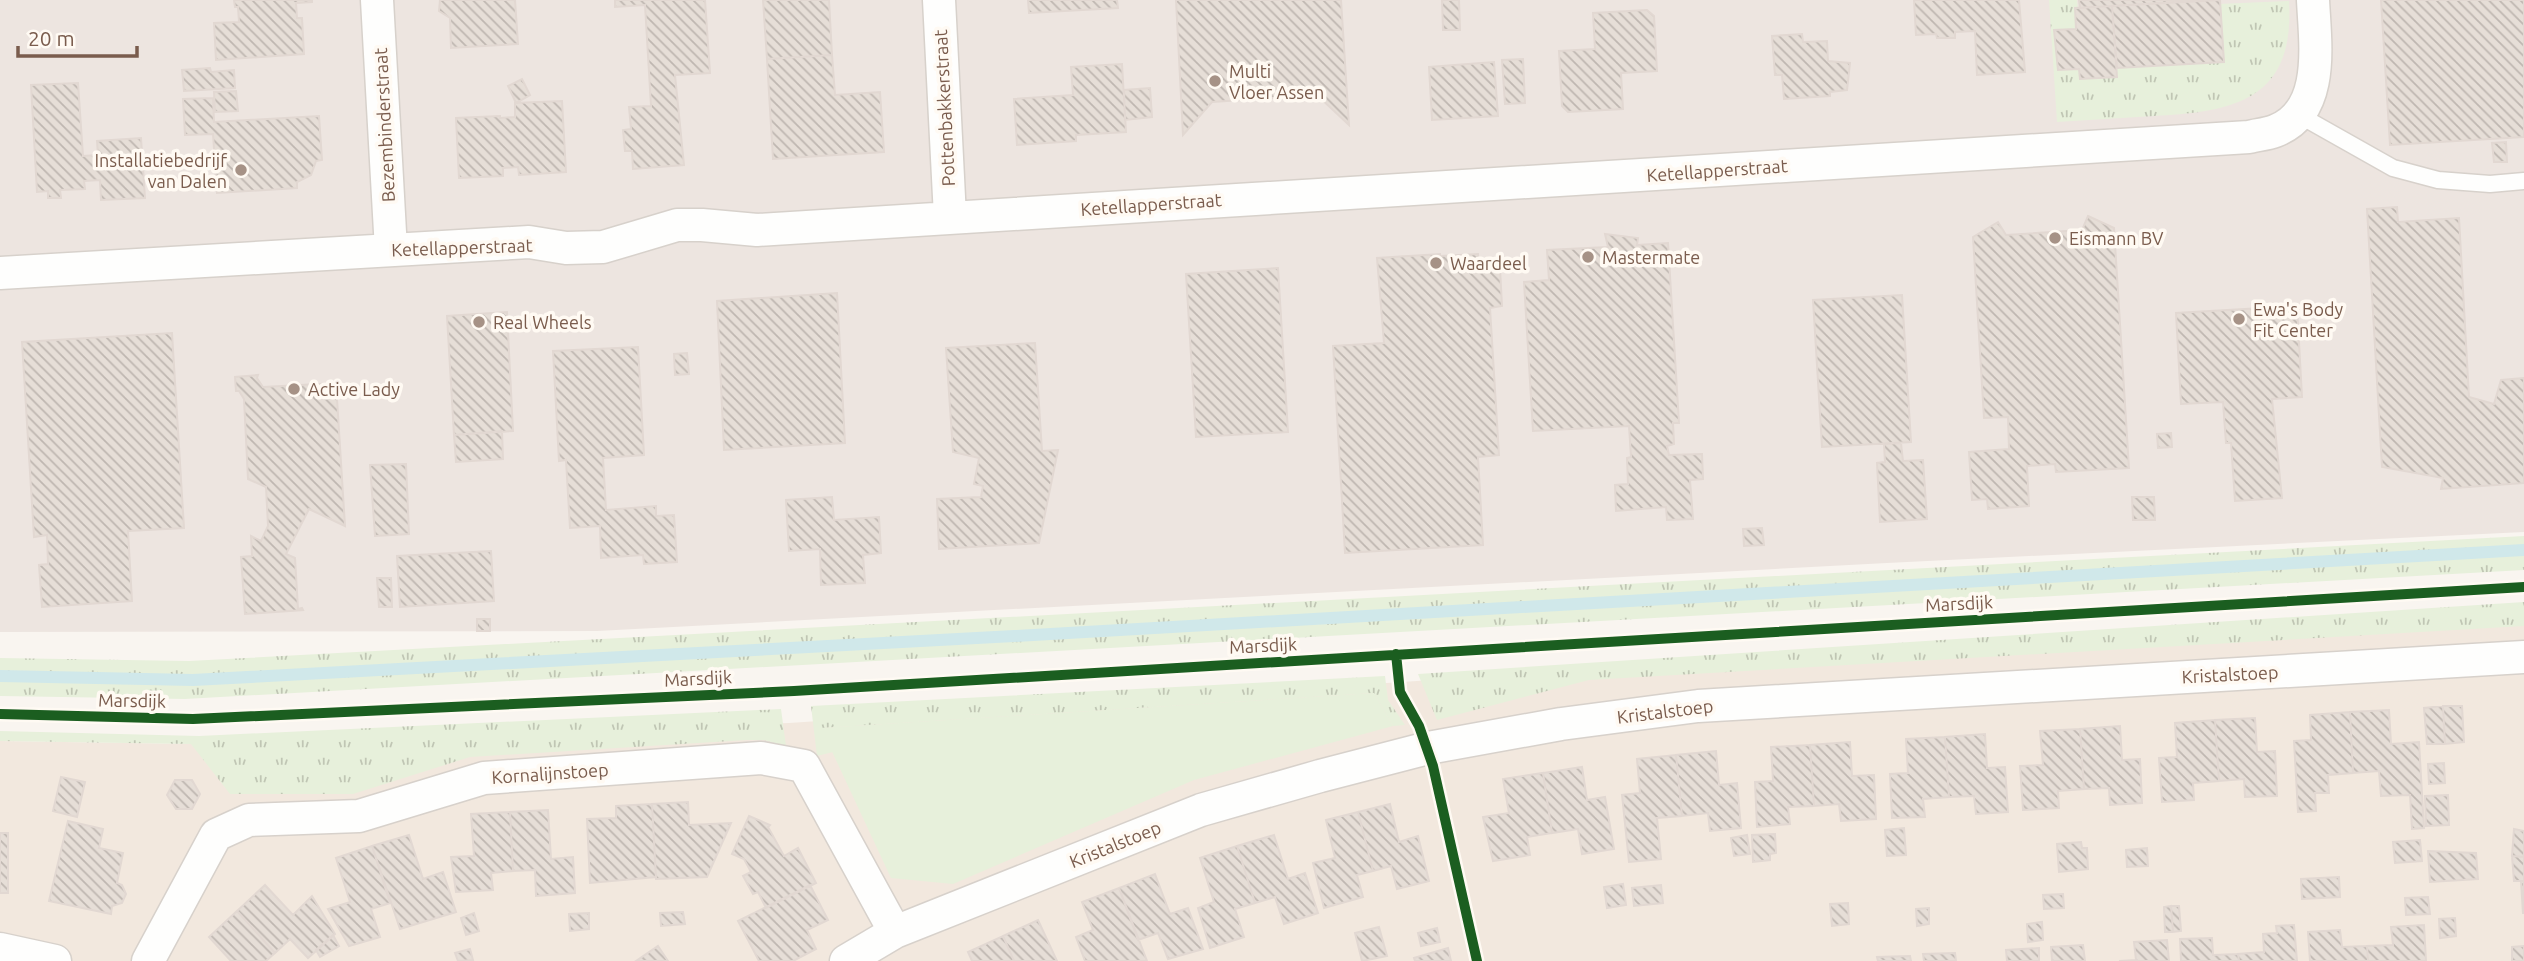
<svg xmlns="http://www.w3.org/2000/svg" width="2524" height="961" viewBox="0 0 2524 961" font-family="Ubuntu,sans-serif">
<style>
.residential{fill:#f2e8de}
.industrial{fill:#ede5e0}
.grass{fill:url(#grass-tufts)}
.green{fill:#e7f0db}
.lines{fill:none;stroke-linecap:round;stroke-linejoin:round}
.stream{stroke:#d0e8ea;stroke-width:12}
.building{fill:url(#building-back-hatch);stroke:#e2d8d2;stroke-width:2}
.service-casing{stroke:#d7d1cb;stroke-width:19}
.minor-casing{stroke:#d7d1cb;stroke-width:35}
.service{stroke:#fefefd;stroke-width:16}
.minor{stroke:#fefefd;stroke-width:32}
.cycleway-casing{stroke:#fffaf3;stroke-width:15}
.cycleway{stroke:#1b5e20;stroke-width:10}
.poi-dot{fill:#a69286;stroke:#fffaf3;stroke-width:2.5}
.labels{text-anchor:middle;dominant-baseline:central;stroke-width:7;stroke-linejoin:round;paint-order:stroke}
.poi-label{font-size:18px;fill:#7a5c4d;stroke:#fffaf3;text-anchor:start}
.street-label{font-size:18px;fill:#7a5c4d;stroke:#fffaf3}
</style>
<defs>
<pattern id="grass-tufts" width="24" height="20" patternUnits="userSpaceOnUse" patternTransform="scale(1.75)"><rect width="24" height="20" fill="#e7f0db"/><path d="M3 7l-1-3M5 7V3M7 7l1-3M15 17l-1-3M17 17v-4M19 17l1-3" fill="none" stroke="#c0c6b4"/></pattern>
<pattern id="building-back-hatch" width="6" height="6" patternUnits="userSpaceOnUse" patternTransform="scale(1.75)"><rect width="6" height="6" fill="#e6ded7"/><path d="M-1 5l2 2M0 0l6 6M5-1l2 2" fill="none" stroke="#bfb7b1"/></pattern>
</defs>
<rect width="100%" height="100%" fill="#f9f5f0"/>
<path class="residential" d="M2524,607V961H0V741L191,744L789,723Z"/>
<path class="industrial" d="M0,0H2524V532L1887,563L597,631L0,632Z"/>
<path class="grass" d="M2049,0H2077L2078,10L2289,1C2295,99 2236,112 2154,116C2121,118 2089,120 2057,122Z
M2524,536V570L185,699L0,696V658L189,661Z
M2524,602V626L1589,680L1437,720L1418,674Z
M1385,676L1388,700L1405,725L1393,726L1374,693L822,728L833,752L817,756L811,706Z
M781,709L786,746L764,740H747L470,757L353,794H230L191,744L0,741V731L199,736Z"/>
<path class="green" d="M1374,693L1393,726L1194,780L953,884L891,878L821,728Z"/>
<g class="lines">
<path class="stream" d="M0,676L193,680L1014,636L2524,550"/>
</g>
<path class="building" d="M234,0H312V2L296,3L297,18H302L304,54L216,60L214,23L239,22L238,7H235Z
M440,0H515L518,44L451,48L450,18L439,11Z
M615,0H705L710,73L675,75L684,165L633,169L632,151H625L623,130L631,129L629,107L651,106L645,5L615,7Z
M763,0H829L832,55L767,59Z
M1028,0H1117L1118,8L1029,13Z
M1176,0H1341L1349,125L1317,95L1212,102L1183,135Z
M1442,0H1459L1460,30H1443Z
M1914,0H2019L2025,72L1977,75L1975,31L1955,32V38H1937L1936,34L1916,35Z
M2079,0H2206L2080,8Z
M2220,0L2224,62L2117,68L2112,6Z
M2381,0H2524V137L2390,145Z
M2112,6L2117,77L2080,79L2079,69L2058,70L2054,30L2076,29L2075,8Z
M1647,10L1654,16L1657,71L1621,73L1623,109L1568,112L1562,106L1559,51L1595,49L1593,13Z
M1802,34L1803,42L1827,41L1828,61L1850,63L1847,90L1830,92V96L1784,99L1782,75H1775L1772,36Z
M832,55L835,95L880,92L884,152L773,159L767,59Z
M1523,59L1525,103L1505,104L1502,60Z
M1494,62L1498,116L1432,120L1429,67Z
M1122,64L1126,132L1076,135V141L1017,145L1014,99L1073,95L1071,67Z
M210,68L211,72L234,70L235,88L184,91L182,70Z
M522,79L530,95L516,103L508,86Z
M78,83L83,156L98,155L97,141L141,138L145,198L101,200L100,180L84,181L85,189L60,190L61,198H48V191L37,192L31,85Z
M1150,88L1152,117L1125,120L1124,90Z
M236,91L238,111L215,112L214,92Z
M213,98L214,122L319,116L322,160L316,161L311,175L297,182V188L217,193L213,134L185,135L183,99Z
M562,101L566,172L519,175L518,167L503,168V176L459,178L456,118L500,116V118L515,117V103Z
M2506,142L2507,162H2494L2492,143Z
M2397,207L2398,222L2459,218L2469,397L2494,404L2501,380L2524,378V483L2441,489L2443,478L2382,467L2367,209Z
M2088,216L2114,228L2129,468L2056,472L2055,464L2027,466L2029,506L1988,509L1987,499L1972,500L1969,452L2009,449L2008,417L1984,418L1973,237L1998,222L2006,235L2082,230Z
M1605,234L1638,238L1637,245L1668,243L1679,423H1673L1674,444L1667,446L1669,455L1702,454L1703,479L1690,480L1693,519L1667,520L1666,507L1616,511L1615,485L1628,484L1627,458L1631,457L1629,426L1533,431L1524,282L1549,280L1547,250L1608,247Z
M1440,254V256L1478,254L1479,269L1500,268L1502,306L1490,308L1499,455L1478,457L1483,545L1345,553L1333,346L1384,343L1377,258Z
M1278,268L1288,432L1196,437L1186,274Z
M837,293L845,443L724,450L717,301Z
M1902,295L1911,442L1822,447L1813,300Z
M2297,306L2302,397L2272,399L2282,498L2235,501L2231,443H2226L2223,402L2181,404L2176,313Z
M507,312L513,431L454,435L447,316Z
M172,333L184,528L128,531L132,601L42,607L39,565L48,564L47,535L34,537L22,342Z
M1035,343L1042,451L1058,450L1039,543L939,549L937,499L981,497L983,486L974,484L979,458L953,452L946,348Z
M638,347L644,455L603,458L606,510L656,506V516L674,515L677,562L644,564L643,555L601,558L600,526L570,528L566,460L559,461L553,351Z
M687,353L689,374L675,375L674,354Z
M258,375L257,378L263,387L336,383L345,526L309,509L286,554L295,558L298,609L302,608L303,610L245,614L241,557L252,556L251,536L261,541L268,526L266,487L248,479L244,399L239,391H236L235,377Z
M502,431L503,459L456,462L454,435Z
M2171,433L2172,447L2158,448L2157,434Z
M1901,443L1903,461L1923,460L1927,519L1880,522L1877,463L1885,462L1884,444Z
M406,464L409,534L375,536L370,465Z
M832,497L834,520L879,517L881,553L863,555L865,583L821,585L820,549L789,551L786,500Z
M2132,497H2154L2155,520H2133Z
M1762,528L1764,545L1744,546L1743,529Z
M491,551L494,601L400,607L397,556Z
M377,578H391L392,607H379Z
M477,619H490V631H477Z
M2443,706H2462L2464,742L2445,744Z
M2443,706L2445,744H2427L2424,708Z
M2389,710L2391,744L2419,742L2424,828L2412,829L2410,795L2381,796L2379,771L2353,773L2350,712Z
M2350,712L2353,773L2328,775L2329,793H2315L2316,811L2298,812L2294,741L2311,740L2310,715Z
M2255,718L2257,752L2275,751L2277,796L2245,797L2244,779L2219,781L2215,720Z
M2215,720L2219,781L2193,783L2194,800L2162,802L2159,758L2177,757L2175,723Z
M2120,726L2122,760L2140,759L2142,803L2110,805L2109,788L2084,789L2080,729Z
M2080,729L2084,789L2058,791L2059,808L2023,810L2020,766L2043,765L2040,731Z
M1985,734L1987,768L2005,767L2008,812L1976,814L1974,796L1949,797L1945,737Z
M1945,737L1949,797L1923,799L1925,817L1892,818L1890,774L1908,773L1906,739Z
M1850,742L1852,776L1874,775L1876,819L1841,821L1839,804L1814,806L1810,745Z
M1810,745L1814,806L1788,807L1790,824L1757,827L1755,782L1773,781L1771,747Z
M1716,751L1719,785L1737,783L1741,828L1710,831L1708,813L1682,816L1676,755Z
M1676,755L1682,816L1657,818L1661,859L1629,862L1622,795L1640,793L1637,759Z
M2444,763L2445,783L2429,784L2428,764Z
M1582,767L1587,800L1605,797L1614,849L1582,854L1578,829L1552,833L1543,773Z
M1543,773L1552,833L1527,837L1530,855L1493,861L1483,817L1509,813L1503,779Z
M61,777L85,782L77,817L53,811Z
M175,780H192L200,794L192,809H176L167,795Z
M2448,795L2449,825L2426,826L2425,796Z
M688,802L689,825L731,823L707,877L656,879L652,804Z
M652,804L656,877L590,883L587,819L616,818V806Z
M1390,804L1399,842L1418,836L1429,881L1397,889L1391,866L1373,871L1358,812Z
M548,810L551,859L573,857L575,893L536,896L535,870L513,871L510,812Z
M510,812L513,871L491,873L493,890L456,892L451,857L474,856L471,814Z
M1358,812L1373,871L1357,875L1363,897L1324,908L1313,863L1335,858L1326,820Z
M749,816L770,825L768,827L784,856L798,848L816,883L766,908L758,892L753,894L743,876L751,872L744,859L732,854Z
M68,821L103,829L99,848L123,853L117,883L122,885L126,894L122,903L112,906L111,914L49,901Z
M1904,828L1906,855L1887,856L1885,830Z
M2514,829L2524,831V857L2512,856Z
M0,833H8V893H0Z
M1775,834L1776,853L1770,854V860L1753,862L1752,835Z
M409,835L423,879L443,872L456,912L400,929L372,846Z
M1274,835L1288,879L1305,873L1318,913L1284,924L1275,897L1255,903L1237,846Z
M1747,835L1750,854L1734,856L1731,838Z
M2420,840L2422,861L2395,863L2393,842Z
M2081,842L2082,848H2087L2088,869L2059,872L2057,844Z
M372,846L390,903L371,909L380,937L349,946L328,909L350,902L336,858Z
M1237,846L1255,903L1235,909L1244,937L1210,948L1198,908L1214,902L1200,858Z
M2147,848L2148,866L2127,867L2126,850Z
M2428,851L2476,853L2478,879L2430,882Z
M2512,856L2524,857V881H2514Z
M1155,874L1170,914L1188,908L1203,949L1168,959L1158,933L1138,940L1119,888Z
M2339,877L2340,897L2302,899L2301,879Z
M2521,881H2524L2523,914Z
M1623,884L1626,905L1607,908L1604,887Z
M265,885L293,915L312,896L335,934L308,958L290,939L275,953L237,911Z
M810,885L828,920L807,930L816,949L793,961H759L738,921Z
M1661,885L1663,903L1634,906L1632,888Z
M1119,888L1147,961H1085L1076,937L1093,930L1082,902Z
M2063,894L2064,908L2044,909L2043,895Z
M2428,897L2430,914L2406,915L2405,898Z
M1848,903L1849,924L1832,926L1830,904Z
M2171,906H2179L2181,931L2173,932Z
M2171,906L2173,932H2165L2164,907Z
M1929,908V924L1917,926L1916,909Z
M237,911L275,953L266,961H231L209,937Z
M683,912L685,924L661,926L660,913Z
M474,913L479,931L466,935L461,918Z
M589,913V929L570,931L569,914Z
M2455,918L2456,936L2440,938L2439,919Z
M1038,920L1057,961H1014L1003,936Z
M2042,922L2043,940L2028,942L2027,924Z
M2294,925L2297,961H2239L2238,954L2264,952L2263,934L2277,933L2276,926Z
M2424,925L2426,961H2368L2367,946L2393,945L2391,927Z
M1379,927L1387,956L1362,961L1355,933Z
M1437,928L1440,942L1421,946L1418,933Z
M2340,930L2342,947L2367,946L2368,961H2310L2308,932Z
M333,935L339,946L320,957L316,950Z
M1003,936L1014,961H972L968,952Z
M2212,938L2213,955L2238,954L2239,961H2181L2180,939Z
M2167,940L2169,961H2119L2136,960L2134,942Z
M2083,945L2085,961H2052L2051,947Z
M658,946L668,961H636Z
M2524,946V961H2512V947Z
M1448,948L1451,961H1415L1414,958Z
M2039,948V961H2007L2006,950Z
M470,949L473,960L458,961L455,953Z
M1955,953L1956,961H1924L1923,954Z
M1910,956L1911,961H1878L1877,957Z"/>
<g class="lines">
<g class="service-casing">
<path id="service" d="M2299,115L2393,168L2438,180L2490,184L2524,181"/>
</g>
<g class="minor-casing">
<path id="minor" d="M377,0L391,250
M939,0L950,217
M0,273L529,242L566,248L603,247L677,225H702L757,230L2249,137C2257,135 2267,134 2275,131C2326,112 2315,43 2313,0
M0,949L55,961
M148,961L216,835L249,820L359,816L484,778L761,758L804,766L895,932
M846,961L895,932L1201,810L1320,776L1428,748L1561,724L1698,706L2524,657"/>
</g>
<use href="#service" class="service"/>
<use href="#minor" class="minor"/>
<g class="cycleway-casing">
<path id="cycleway" d="M1396,654L1400,692L1419,726L1433,766L1477,961
M0,714L193,719L794,691L2524,587"/>
</g>
<use href="#cycleway" class="cycleway"/>
</g>
<g class="poi-dot">
<circle cx="1215" cy="81" r="7"/>
<circle cx="241" cy="170" r="7"/>
<circle cx="2055" cy="238" r="7"/>
<circle cx="1588" cy="257" r="7"/>
<circle cx="1436" cy="263" r="7"/>
<circle cx="2239" cy="319" r="7"/>
<circle cx="479" cy="322" r="7"/>
<circle cx="294" cy="389" r="7"/>
</g>
<g class="labels">
<g class="poi-label">
<text x="1229" y="71">Multi<tspan x="1229" dy="21">Vloer Assen</tspan></text>
<text x="227" y="160" text-anchor="end">Installatiebedrijf<tspan x="227" dy="21">van Dalen</tspan></text>
<text x="2069" y="238">Eismann BV</text>
<text x="1602" y="257">Mastermate</text>
<text x="1450" y="263">Waardeel</text>
<text x="2253" y="309">Ewa's Body<tspan x="2253" dy="21">Fit Center</tspan></text>
<text x="493" y="322">Real Wheels</text>
<text x="308" y="389">Active Lady</text>
</g>
<g class="street-label">
<text transform="translate(944 108) rotate(-93)">Pottenbakkerstraat</text>
<text transform="translate(384 125) rotate(-93)">Bezembinderstraat</text>
<text transform="translate(1717 170) rotate(-4)">Ketellapperstraat</text>
<text transform="translate(1151 204) rotate(-4)">Ketellapperstraat</text>
<text transform="translate(462 247) rotate(-2)">Ketellapperstraat</text>
<text transform="translate(1959 603) rotate(-3)">Marsdijk</text>
<text transform="translate(1263 645) rotate(-3)">Marsdijk</text>
<text transform="translate(2230 674) rotate(-3)">Kristalstoep</text>
<text transform="translate(698 678) rotate(-3)">Marsdijk</text>
<text transform="translate(132 700) rotate(1)">Marsdijk</text>
<text transform="translate(1665 711) rotate(-7)">Kristalstoep</text>
<text transform="translate(550 773) rotate(-4)">Kornalijnstoep</text>
<text transform="translate(1115 844) rotate(-22)">Kristalstoep</text>
</g>
</g>
<path d="M18 46v10h119v-10" fill="none" stroke="#7a5c4d" stroke-width="3.5"/>
<text x="28" y="46" font-size="21" fill="#7a5c4d" stroke="#fffaf3" stroke-width="5" paint-order="stroke">20 m</text>
</svg>
